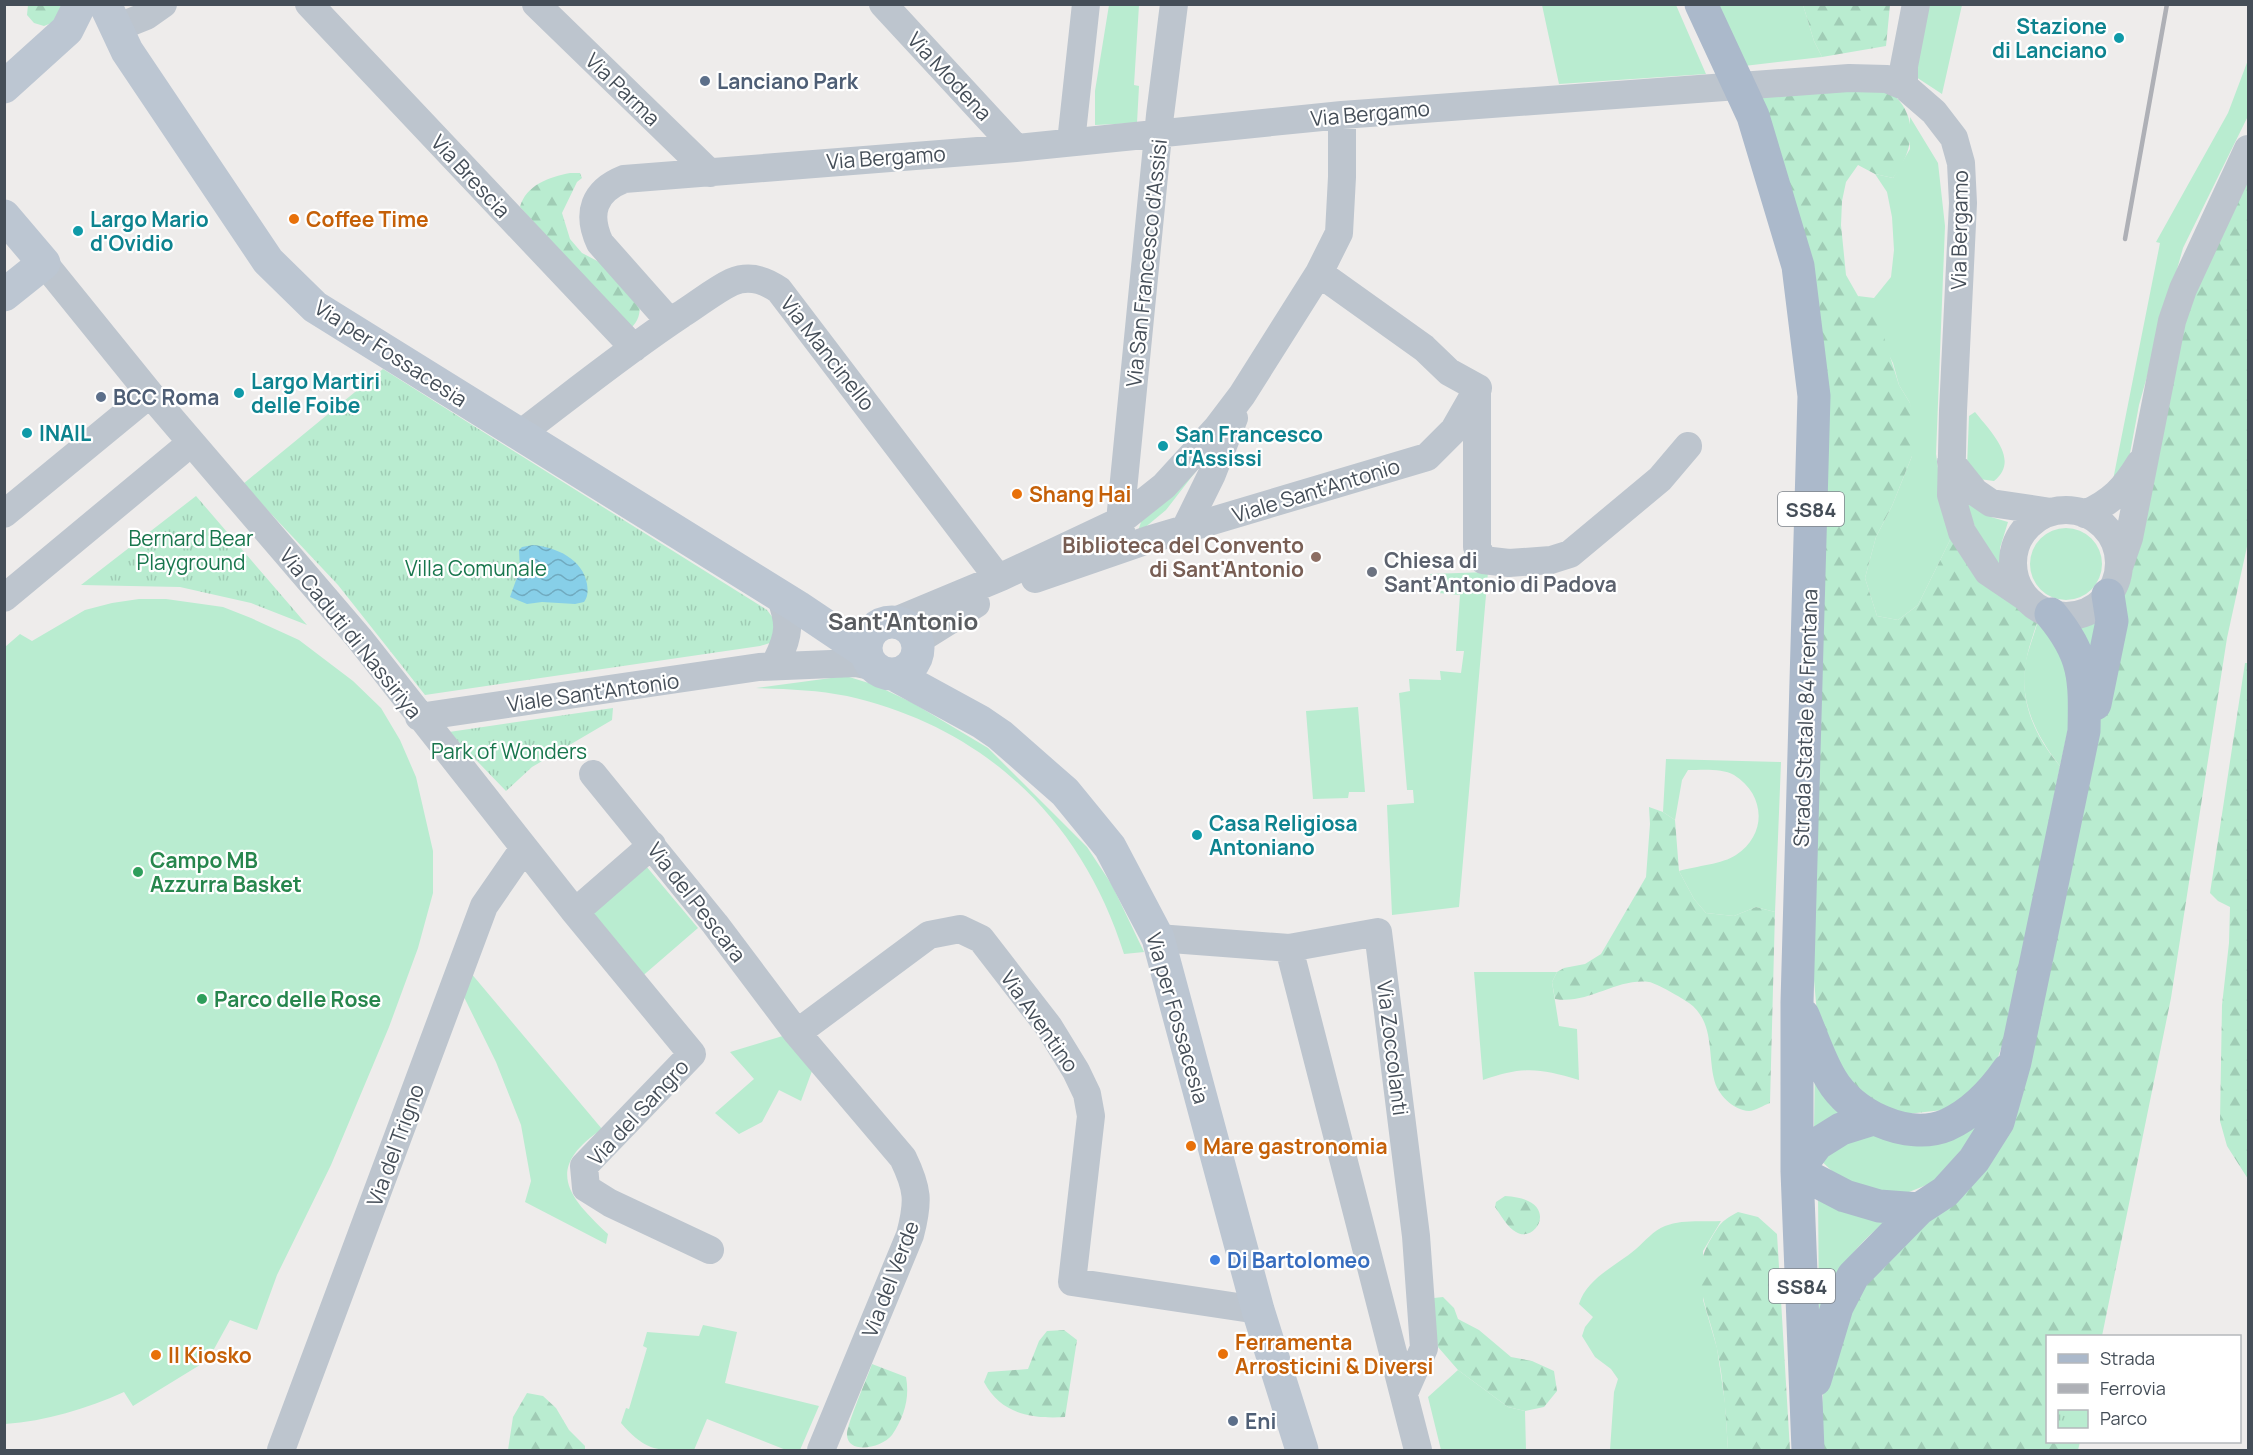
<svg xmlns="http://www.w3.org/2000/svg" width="2253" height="1455" viewBox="0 0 2253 1455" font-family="Manrope,sans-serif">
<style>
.green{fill:#b9ecd0}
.forest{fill:url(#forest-firs)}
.park{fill:url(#park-tufts)}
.water{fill:url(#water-waves)}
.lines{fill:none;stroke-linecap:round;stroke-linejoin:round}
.street{stroke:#bdc5ce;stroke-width:28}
.secondary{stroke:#bcc6d2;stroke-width:33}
.primary{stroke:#abb9cb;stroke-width:33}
.rail{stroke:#aeb0b6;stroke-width:4.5}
.culture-dot{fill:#0f9aa8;stroke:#fff;stroke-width:2}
.service-dot{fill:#5c6f8a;stroke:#fff;stroke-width:2}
.food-dot{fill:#e8710a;stroke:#fff;stroke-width:2}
.education-dot{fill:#8d6e63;stroke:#fff;stroke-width:2}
.worship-dot{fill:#6b7280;stroke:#fff;stroke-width:2}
.leisure-dot{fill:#2e9e5b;stroke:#fff;stroke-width:2}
.shop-dot{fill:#3f7fe0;stroke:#fff;stroke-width:2}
.labels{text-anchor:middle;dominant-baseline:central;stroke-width:4.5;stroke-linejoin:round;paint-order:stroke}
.shield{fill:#fff;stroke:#7d838a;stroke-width:1.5}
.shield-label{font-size:20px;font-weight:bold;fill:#454e58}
.culture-label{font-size:21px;font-weight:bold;fill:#0d838f;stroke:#fff;text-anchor:start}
.street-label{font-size:21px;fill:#454e58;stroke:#fff}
.service-label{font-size:21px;font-weight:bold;fill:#4e5e75;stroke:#fff;text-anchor:start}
.food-label{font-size:21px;font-weight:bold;fill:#c56008;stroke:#fff;text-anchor:start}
.park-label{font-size:21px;fill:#18764d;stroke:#fff}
.education-label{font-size:21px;font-weight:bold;fill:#785e54;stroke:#fff;text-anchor:end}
.worship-label{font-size:21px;font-weight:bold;fill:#5b616d;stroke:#fff;text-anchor:start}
.leisure-label{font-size:21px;font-weight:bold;fill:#27864d;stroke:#fff;text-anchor:start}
.shop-label{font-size:21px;font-weight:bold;fill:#366cbe;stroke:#fff;text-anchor:start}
.quarter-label{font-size:24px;font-weight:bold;fill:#595c60;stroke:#fff}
</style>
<defs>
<pattern id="forest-firs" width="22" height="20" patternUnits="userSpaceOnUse" patternTransform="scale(1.5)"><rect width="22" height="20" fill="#b9ecd0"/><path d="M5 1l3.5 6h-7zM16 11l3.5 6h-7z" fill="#a0ccb5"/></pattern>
<pattern id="park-tufts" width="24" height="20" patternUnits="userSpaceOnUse" patternTransform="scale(1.5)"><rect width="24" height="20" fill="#b9ecd0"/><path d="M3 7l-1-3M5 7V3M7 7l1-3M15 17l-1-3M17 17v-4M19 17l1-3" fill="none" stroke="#a0ccb5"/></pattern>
<pattern id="water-waves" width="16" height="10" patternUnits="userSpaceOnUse" patternTransform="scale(1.5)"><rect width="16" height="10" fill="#87cfe8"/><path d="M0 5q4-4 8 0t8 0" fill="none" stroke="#70aabf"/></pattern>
</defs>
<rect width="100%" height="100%" fill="#eeeceb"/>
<path class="green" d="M1109,5H1139L1134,85L1139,86L1137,123L1095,125V91Z
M1542,5H1676L1706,74L1559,84Z
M1716,5H1803L1814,41L1822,57L1744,66Z
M1926,5H1962L1942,94L1913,75Z
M2248,60V116L2183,248L2139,405L2128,464L2113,480L2160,243L2156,242L2228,113Z
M1910,117L1938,163L1945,226L1936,454L1944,511L1953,534L1918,605L1898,620L1877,616L1865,578L1876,537L1892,506L1912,456L1910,403L1899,385L1893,363L1858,296L1874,298L1891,277L1894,250L1892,217L1887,192L1875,174L1893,178L1910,149Z
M1975,412C1990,431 2021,460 1994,481L1979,479L1967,467L1969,416Z
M1200,466L1166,510L1137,534L1142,519Z
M1962,495L1991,517L2008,522L2000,548V569L1986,554Z
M2030 564a36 36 0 1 1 72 0a36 36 0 1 1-72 0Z
M1488,572L1459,907L1392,915L1387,805L1414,803L1413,790H1407L1399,693L1410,691L1409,679L1441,680L1440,671L1461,673L1464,651H1456L1460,595L1439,593L1438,584L1430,574Z
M139,599H166L223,607L251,618L299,640L353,681L381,708L400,740L416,777L433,851V893L418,948L389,1027L331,1165L277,1275L257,1330L230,1320L208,1360L133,1406L124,1392C86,1409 46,1421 5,1424V647L20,634L32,641L85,610L112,603Z
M2103,619L2092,672L2074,626L2090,624Z
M2038,620L2066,644L2070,720L2060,766C2036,736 2018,699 2026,660C2029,647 2035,633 2038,620Z
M846,676L875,685L913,703L988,748L1087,847L1112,885L1144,952L1124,954C1082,820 985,727 847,696C817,690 787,689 756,688Z
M1358,707L1365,792H1349L1348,798L1313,799L1306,711Z
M1666,759L1781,762L1775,912L1756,907L1734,916L1706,913L1694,899L1679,871C1696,866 1723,864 1736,855C1768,834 1765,794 1734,775C1722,768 1702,770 1688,770L1682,780L1675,820L1663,812Z
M646,866L698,928L639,979L585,916Z
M470,972L602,1129C545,1168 566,1195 608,1234L606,1244L525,1202L531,1181L521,1125L496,1062L464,997Z
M1474,972H1557L1552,982L1559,1026L1577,1029L1579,1080C1539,1068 1523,1066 1483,1080Z
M786,1035L812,1071L801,1101L779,1090L762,1122L739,1134L715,1113L754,1079L730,1052Z
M1815,1062L1844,1113L1814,1131Z
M1989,1117L1934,1182L1909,1192L1880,1194L1854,1185L1833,1172L1814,1154L1840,1136Z
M1818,1192L1885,1222C1848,1252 1837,1273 1819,1316Z
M1721,1221L1703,1251V1300L1717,1348L1725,1403L1728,1450H1610L1614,1392L1618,1379L1611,1369L1595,1357L1582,1336L1585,1327L1593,1317L1579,1304C1587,1278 1616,1266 1636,1249C1645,1241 1653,1231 1665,1226C1682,1219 1703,1222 1721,1221Z
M703,1325L737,1332L725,1383L819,1406L800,1450H786L707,1419L694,1450C658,1451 646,1452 621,1423L626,1408L629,1409L647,1348L643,1346L647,1332L699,1336Z
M1458,1370L1508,1407L1525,1411L1526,1450H1441L1428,1397Z"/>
<path class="forest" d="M28,5H66L54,22L44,26L34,23L27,15Z
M1803,5H1890L1886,46L1822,57L1814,41Z
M1869,85C1877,88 1890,91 1895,96C1920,121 1912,154 1893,178L1875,174L1858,165L1846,182L1842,201L1841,225L1846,275L1858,296L1873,315L1883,334L1899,385L1910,403L1915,424L1912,456L1892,506L1876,537L1865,578L1877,616L1898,620L1918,605L1953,534L1998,589L2039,616C2035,631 2028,647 2026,662C2019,702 2035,736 2060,766L2009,1025L1994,1069L1981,1088L1943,1110L1907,1114L1867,1103L1842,1076L1818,1025L1811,946L1819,430L1755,88Z
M570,173H580L582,178L577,182L562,213L570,239L582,253L605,265L640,302C640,314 639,321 630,329L520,207C526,185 549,177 570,173Z
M2248,175V542L2227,638L2171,998L2102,1336H2048V1442H2080L2078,1450H1820L1819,1431L1827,1359L1836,1317L1994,1139L2119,597L2136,543L2180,322Z
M2245,663H2248V1179L2227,1146L2220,1121L2222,1005L2229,943L2230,907L2218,901L2210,893Z
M1649,807L1663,812L1675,820L1679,871L1694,899L1706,913L1734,916L1756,907L1775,912L1770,1103C1764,1105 1755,1111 1749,1111C1733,1110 1717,1094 1714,1079C1708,1053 1714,1021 1689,1003C1682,998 1656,983 1649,982C1616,978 1588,1005 1555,999L1552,982L1557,972L1564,968L1585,964L1601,954L1646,877L1650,824Z
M1505,1196C1563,1199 1536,1245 1516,1232C1508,1228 1500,1214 1495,1207L1496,1202Z
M1738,1212L1758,1217L1777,1234L1790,1450H1728C1726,1417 1724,1382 1717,1349C1709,1309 1687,1276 1712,1237C1721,1222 1722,1221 1738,1212Z
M1443,1297L1454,1308L1458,1319L1479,1330L1511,1357L1532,1361L1554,1371L1557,1391L1544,1407L1525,1411L1508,1407L1458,1370L1438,1347L1433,1327L1434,1298Z
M1064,1330L1077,1340L1065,1417C1031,1419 1001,1414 984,1382L988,1372L1028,1369L1039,1341L1047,1331Z
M872,1364L906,1377C910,1398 904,1417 892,1435C882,1448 848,1455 847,1435C846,1426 868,1376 872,1364Z
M527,1393L543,1396L556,1408L569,1430L585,1446V1450H508L513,1417Z"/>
<path class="park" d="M383,369L767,610L779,626L776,641L760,646L425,695L338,585L243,484Z
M196,496L307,625L251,603L180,587L81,585Z
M613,708L612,720L532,767L506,791L449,732Z"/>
<path class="water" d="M533,545C556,547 583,559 587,584C588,591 588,597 584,602L575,604L542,602L527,604L510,597L520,569L519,550L522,547Z"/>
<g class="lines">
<path class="street" d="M309,4L634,348
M536,4L710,173
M883,4L1016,148
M116,28L146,16L163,4
M1904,86V66L1916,4
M1071,142L1086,4
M44,263L150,394L359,638L575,912L692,1054L584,1166L586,1188L610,1203L710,1250
M1319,273L1424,348L1449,372L1478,388
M670,322L600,243C586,213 594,191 624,179L1016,148L1342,115L1849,78L1887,79L1904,86L1934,112L1954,138L1961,163L1963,203L1953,411L1951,495L1962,532L1988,572L2025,597
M1477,393V547L1483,560L1509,563L1551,560L1570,554L1660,479L1688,446
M520,434C574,393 626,351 682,314C698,304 715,290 732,282C749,275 765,280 779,290L998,578
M1951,462L1975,492L1991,503L2051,512
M2013 563a53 53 0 1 1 106 0a53 53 0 1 1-106 0Z
M4,514L150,394
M2085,514C2113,501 2124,489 2140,463
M1185,529L1212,474L1234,418
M1121,531L1120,521L1160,115L1174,4
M2119,567L2129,538L2172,321L2183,289L2248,149
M1035,579L1148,540L1427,457L1454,430L1478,388
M4,598L180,452
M893,622L1001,577L1120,521L1164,486L1217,428L1242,395L1283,330L1319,273L1339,233L1342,177V115
M917,641L976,604
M777,660C790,634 790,623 780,596
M419,717L759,667L856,663L871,666
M593,774L715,924L797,1033L903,1158C918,1189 919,1201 910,1235L821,1450
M575,912L652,845
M1158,938L1289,948L1418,1450
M1289,948L1378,932L1416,1236L1424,1348L1404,1393
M797,1033L929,935L960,929L981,939L1049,1027L1076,1071L1087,1094L1091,1116L1072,1282L1258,1310
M281,1450L484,906L524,848"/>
<path class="secondary" d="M105,4L127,51L268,261L315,307L798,607L865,652
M4,87L67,30L80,4
M4,216L44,263L4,295
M866 648a26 26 0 1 1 52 0a26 26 0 1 1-52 0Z
M895,675L981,722L1000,735L1065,792L1110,847L1158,938L1258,1310L1302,1450"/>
<path class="primary" d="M1701,4L1753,116L1798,266L1814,396L1797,1003V1171L1808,1450
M2095,704L2112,621L2108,595
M1803,1015C1812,1036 1819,1059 1831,1079C1851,1114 1907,1142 1947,1125C1973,1113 1992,1093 2008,1070
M1797,1171L1845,1196L1879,1206L1919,1209
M1797,1171L1817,1144L1841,1129L1873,1119
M1815,1380L1837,1307L1853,1276L1919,1209L1945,1192L1974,1160L1998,1122L2015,1062L2084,731C2085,680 2086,656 2051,614"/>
<path class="rail" d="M2125,239L2167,4"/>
</g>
<g class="culture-dot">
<circle cx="2119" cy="38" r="6"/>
<circle cx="78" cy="231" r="6"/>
<circle cx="239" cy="393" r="6"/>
<circle cx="27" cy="433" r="6"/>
<circle cx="1163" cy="446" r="6"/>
<circle cx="1197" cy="835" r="6"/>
</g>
<g class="service-dot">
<circle cx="705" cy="81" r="6"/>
<circle cx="101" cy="397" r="6"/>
<circle cx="1233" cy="1421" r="6"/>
</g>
<g class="food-dot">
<circle cx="294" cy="219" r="6"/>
<circle cx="1017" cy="494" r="6"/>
<circle cx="1191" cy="1146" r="6"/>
<circle cx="1223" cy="1354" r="6"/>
<circle cx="156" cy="1355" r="6"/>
</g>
<circle class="education-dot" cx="1316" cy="557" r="6"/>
<circle class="worship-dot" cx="1372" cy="572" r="6"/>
<g class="leisure-dot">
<circle cx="138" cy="872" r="6"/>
<circle cx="202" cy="999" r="6"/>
</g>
<circle class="shop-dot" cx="1215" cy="1260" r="6"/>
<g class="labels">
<g class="shield">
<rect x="1778" y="492" width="66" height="34" rx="4.5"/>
<rect x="1769" y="1269" width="66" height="34" rx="4.5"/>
</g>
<g class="shield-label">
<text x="1811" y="509">SS84</text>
<text x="1802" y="1286">SS84</text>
</g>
<g class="culture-label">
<text x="2107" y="26" text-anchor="end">Stazione<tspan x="2107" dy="24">di Lanciano</tspan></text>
<text x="90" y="219">Largo Mario<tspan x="90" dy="24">d'Ovidio</tspan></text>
<text x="251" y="381">Largo Martiri<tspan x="251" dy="24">delle Foibe</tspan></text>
<text x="39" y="433">INAIL</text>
<text x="1175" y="434">San Francesco<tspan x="1175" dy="24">d'Assissi</tspan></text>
<text x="1209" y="823">Casa Religiosa<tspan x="1209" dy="24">Antoniano</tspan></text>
</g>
<g class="street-label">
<text transform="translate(950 76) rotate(47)">Via Modena</text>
<text transform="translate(623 89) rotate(44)">Via Parma</text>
<text transform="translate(1370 113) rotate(-5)">Via Bergamo</text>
<text transform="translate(886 157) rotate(-4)">Via Bergamo</text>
<text transform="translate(471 176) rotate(47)">Via Brescia</text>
<text transform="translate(1959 230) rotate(-89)">Via Bergamo</text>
<text transform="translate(1146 263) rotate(-84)">Via San Francesco d'Assisi</text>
<text transform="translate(391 353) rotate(33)">Via per Fossacesia</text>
<text transform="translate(828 353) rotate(52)">Via Mancinello</text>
<text transform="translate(1316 490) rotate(-17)">Viale Sant'Antonio</text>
<text transform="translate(351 633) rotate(51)">Via Caduti di Nassiriya</text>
<text transform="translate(593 692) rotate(-8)">Viale Sant'Antonio</text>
<text transform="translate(1805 718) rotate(-88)">Strada Statale 84 Frentana</text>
<text transform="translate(697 902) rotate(52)">Via del Pescara</text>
<text transform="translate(1178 1018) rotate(74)">Via per Fossacesia</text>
<text transform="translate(1040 1021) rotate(55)">Via Aventino</text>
<text transform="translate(1393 1048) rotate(83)">Via Zoccolanti</text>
<text transform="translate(638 1112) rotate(-47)">Via del Sangro</text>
<text transform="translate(395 1145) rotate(-70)">Via del Trigno</text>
<text transform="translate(890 1279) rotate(-69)">Via del Verde</text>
</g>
<g class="service-label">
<text x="717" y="81">Lanciano Park</text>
<text x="113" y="397">BCC Roma</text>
<text x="1245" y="1421">Eni</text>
</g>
<g class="food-label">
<text x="306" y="219">Coffee Time</text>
<text x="1029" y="494">Shang Hai</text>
<text x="1203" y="1146">Mare gastronomia</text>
<text x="1235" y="1342">Ferramenta<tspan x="1235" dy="24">Arrosticini &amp; Diversi</tspan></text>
<text x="168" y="1355">Il Kiosko</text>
</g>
<g class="park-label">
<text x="191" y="538">Bernard Bear<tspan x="191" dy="24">Playground</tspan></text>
<text x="476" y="568">Villa Comunale</text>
<text x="509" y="751">Park of Wonders</text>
</g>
<g class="education-label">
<text x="1304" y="545">Biblioteca del Convento<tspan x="1304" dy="24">di Sant'Antonio</tspan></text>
</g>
<g class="worship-label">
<text x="1384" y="560">Chiesa di<tspan x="1384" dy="24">Sant'Antonio di Padova</tspan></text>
</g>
<g class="leisure-label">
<text x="150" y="860">Campo MB<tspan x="150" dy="24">Azzurra Basket</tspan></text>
<text x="214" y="999">Parco delle Rose</text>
</g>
<g class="shop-label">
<text x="1227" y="1260">Di Bartolomeo</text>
</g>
<g class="quarter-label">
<text x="903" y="620">Sant'Antonio</text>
</g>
</g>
<rect width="2253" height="1455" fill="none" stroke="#454e58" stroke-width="12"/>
<rect x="2046" y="1335" width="195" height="108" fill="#ffffff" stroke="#b5b8bc" stroke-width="1.5"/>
<rect x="2058" y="1354" width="30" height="9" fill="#abb9cb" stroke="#b5b8bc" stroke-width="1.5"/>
<text x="2100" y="1365" font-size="18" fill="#454e58">Strada</text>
<rect x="2058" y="1384" width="30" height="9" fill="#aeb0b6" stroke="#b5b8bc" stroke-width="1.5"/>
<text x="2100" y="1395" font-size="18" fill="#454e58">Ferrovia</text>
<rect x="2058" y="1410" width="30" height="18" fill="url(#park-tufts)" stroke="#b5b8bc" stroke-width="1.5"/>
<text x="2100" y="1425" font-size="18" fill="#454e58">Parco</text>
</svg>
